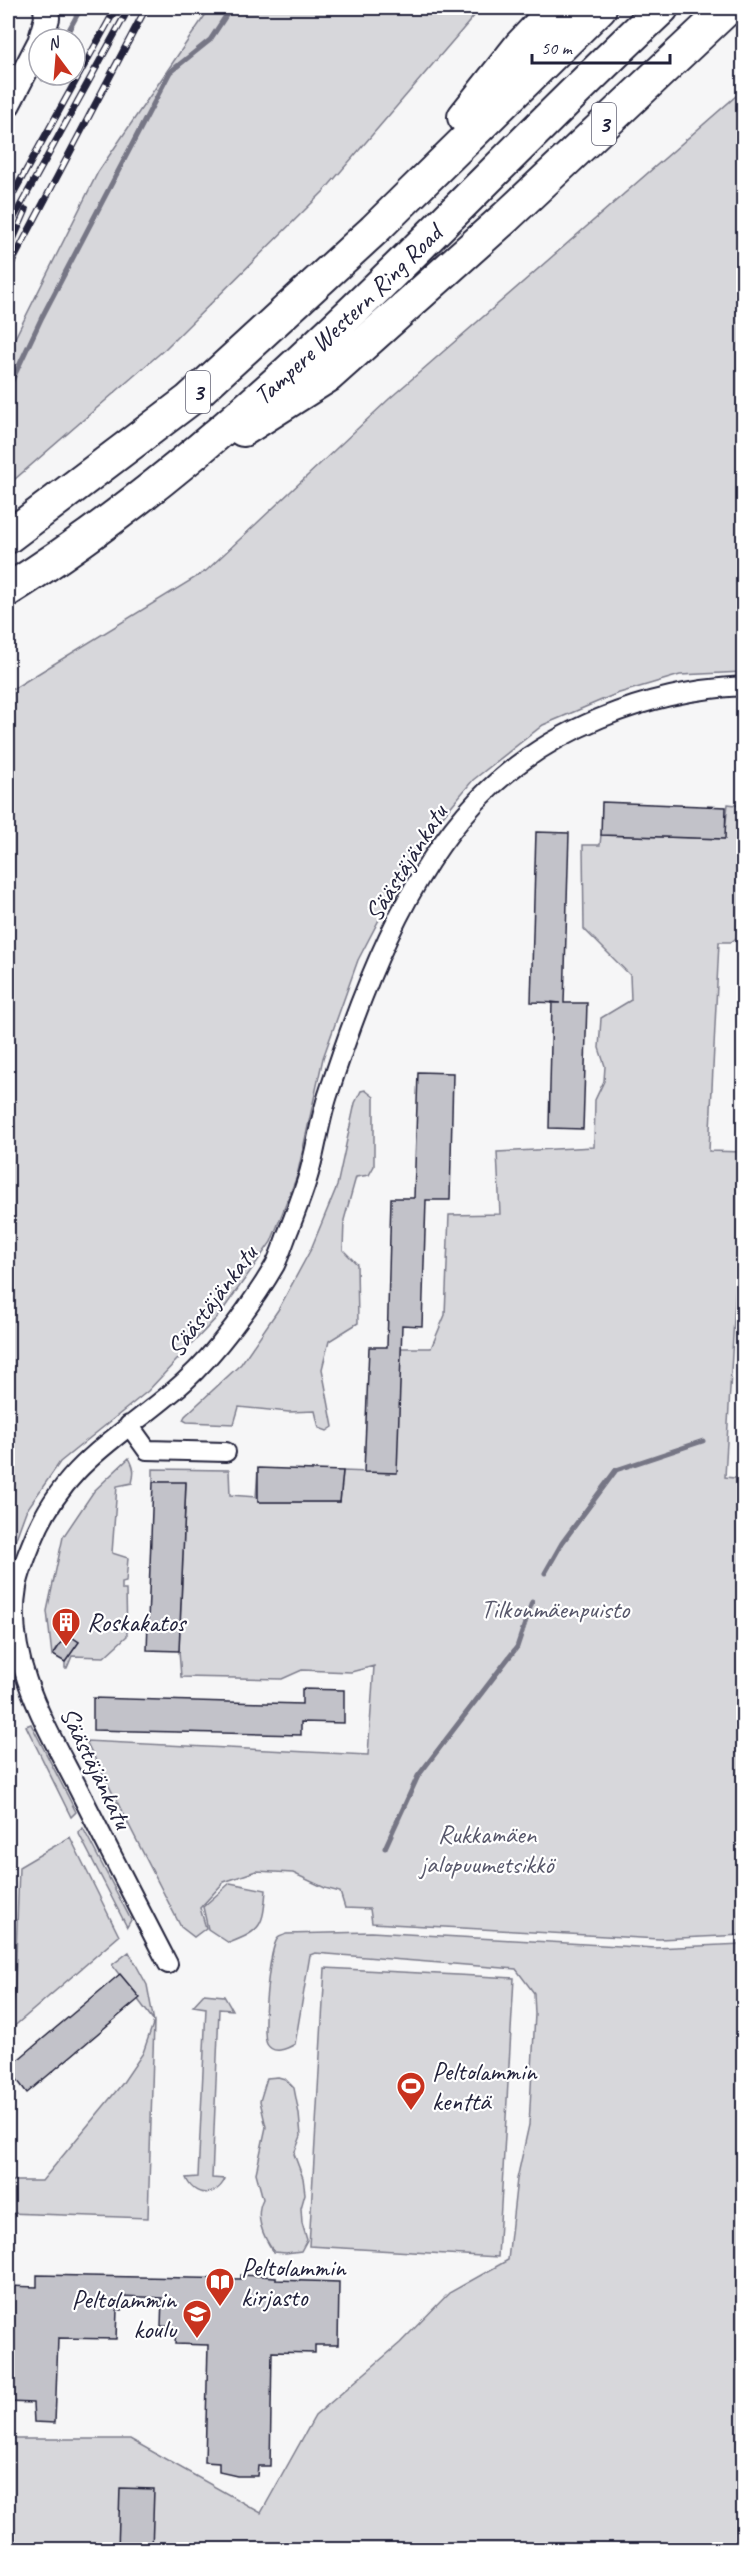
<svg xmlns="http://www.w3.org/2000/svg" width="751" height="2557" viewBox="0 0 751 2557" font-family="Caveat,sans-serif">
<style>
.green{fill:#d7d7db;stroke:#7c7c8b;stroke-width:1.5}
.lines{fill:none;stroke-linecap:round;stroke-linejoin:round}
.stream{stroke:#767685;stroke-width:5}
.building{fill:#c2c2c9;stroke:#22223b;stroke-width:1.5}
.minor-casing{stroke:#22223b;stroke-width:22}
.secondary-casing{stroke:#22223b;stroke-width:28}
.motorway-casing{stroke:#22223b;stroke-width:36}
.minor{stroke:#fff;stroke-width:18}
.secondary{stroke:#fff;stroke-width:24}
.motorway{stroke:#fff;stroke-width:32}
.rail-casing{stroke:#22223b;stroke-width:7}
.rail{stroke:#fff;stroke-width:4.5;stroke-dasharray:14;stroke-linecap:butt}
.labels{text-anchor:middle;dominant-baseline:central;stroke-width:4.5;stroke-linejoin:round;paint-order:stroke}
.shield{fill:#fff;stroke:#646476;stroke-width:1.5}
.shield-label{font-size:24px;font-weight:bold;fill:#22223b}
.street-label{font-size:26px;fill:#22223b;stroke:#fff}
.park-label{font-size:26px;fill:#58586b;stroke:#fff}
.poi-label{font-size:26px;fill:#22223b;stroke:#fff;text-anchor:start}
</style>
<rect width="100%" height="100%" fill="#f6f6f7"/>
<filter id="ink" filterUnits="userSpaceOnUse"><feTurbulence type="fractalNoise" baseFrequency=".0167" numOctaves="2"/><feDisplacementMap in="SourceGraphic" scale="12" xChannelSelector="R" yChannelSelector="G"/><feConvolveMatrix kernelMatrix="1 2 1 2 8 2 1 2 1" color-interpolation-filters="sRGB"/></filter>
<g filter="url(#ink)">
<path class="green" d="M210,8H481L324,191L165,349L8,485V352L98,172Z
M743,90V672L680,675L616,694L543,725L473,780L417,847L358,960L323,1058L297,1176L271,1242L220,1314L148,1391L60,1462L26,1511L8,1560V692L206,571L389,399Z
M728,804L743,806V933L731,942H719L709,1151L744,1152L743,1264L737,1265L725,1477L744,1479L743,1935L659,1939L372,1923L370,1909L345,1908L340,1892L325,1888L293,1873L256,1871L224,1882L200,1908L206,1928L194,1937L181,1927L86,1741L368,1755L374,1666L351,1672L302,1670L282,1679L181,1677L179,1651L186,1483L153,1482V1469L229,1470L230,1495L256,1497L258,1468V1502H340L343,1471L396,1473L401,1348H431L445,1315L449,1215L500,1214L497,1152L594,1147L595,1100L604,1081L605,1066L599,1048L601,1018L631,1000L630,975L584,929L583,845H600L601,835L724,839Z
M365,1090L374,1097V1166L369,1175L356,1177L344,1220L343,1250L357,1264L358,1323L329,1341L322,1369L333,1427L327,1431L319,1428L315,1411L289,1412L239,1407L234,1424L187,1422L183,1420L185,1416L241,1364L278,1310L311,1249L337,1186L355,1103L361,1091Z
M129,1458C134,1467 135,1472 132,1483L117,1486L112,1553L128,1558L126,1582L122,1583V1590H126L127,1636L104,1657L72,1656L67,1668H65V1662L79,1642L67,1634L52,1655L47,1611L63,1537L94,1491Z
M31,1724L76,1812L71,1817L26,1726Z
M83,1828L131,1920L127,1927L78,1832Z
M70,1837L119,1936L11,2029L15,1985L19,1867Z
M230,1883L266,1890C263,1925 263,1930 229,1943L208,1929L203,1907Z
M371,1932L655,1948L743,1944L744,2546L740,2549H8V2439H130L261,2513L315,2416L400,2343L449,2293L508,2260L517,2179L529,2125L535,2014L534,1993L516,1969L315,1953L310,1955L295,2044C287,2049 273,2055 267,2044C261,2034 269,1947 278,1938C280,1936 283,1936 286,1934Z
M129,1952L147,1985L154,2022L148,2218L8,2213V2181H42L122,2084L143,2053L154,2021L112,1965Z
M325,1968L514,1978L498,2257L309,2246Z
M204,1994L224,1996L232,2010L219,2009L212,2178L225,2179C216,2198 194,2197 186,2178L198,2177L206,2008L193,2006Z
M278,2077L285,2079L294,2088L299,2114L301,2136L294,2154L303,2178L305,2194L301,2208L302,2223L307,2240L301,2251L286,2253L274,2252C263,2237 254,2216 263,2199L256,2173L266,2127L260,2101L267,2078Z"/>
<g class="lines">
<path class="stream" d="M64,39L81,8
M43,79L45,75
M8,389L42,317L170,72L210,40L231,8
M545,1573L562,1543L616,1470L703,1441
M385,1848L418,1776L517,1647L532,1602"/>
</g>
<path class="building" d="M602,802L726,807L725,839L601,835Z
M536,832L569,833L564,1003H587L583,1129L549,1128L552,1002L560,1003L531,1002Z
M418,1072L453,1073L450,1200H426L422,1326L402,1325L397,1473L364,1472L369,1347H387L391,1198H414Z
M258,1468L343,1471L340,1502H258Z
M153,1482H186L179,1651L147,1650Z
M67,1634L79,1642L65,1662L53,1655Z
M302,1689L344,1690V1723L301,1722V1735L93,1730V1698L302,1704Z
M120,1974L140,1998L27,2093L8,2068Z
M37,2275L241,2279V2275L276,2277V2280L339,2282L338,2345H315V2353L272,2352L270,2466H258L257,2476H237L219,2472V2463L205,2462L208,2345L175,2344L176,2327L161,2326L162,2298L123,2296L122,2310L117,2309L116,2339L58,2338L55,2423L34,2422L33,2403L8,2402V2286L37,2287Z
M120,2488L154,2489L152,2550H118Z"/>
<g class="lines">
<g class="minor-casing">
<path id="minor" d="M129,1425L147,1450L226,1452
M168,1964C139,1908 110,1852 82,1796C50,1732 4,1662 17,1587C20,1571 27,1555 33,1540C65,1460 124,1436 184,1382C216,1353 253,1303 275,1265C281,1253 285,1239 290,1227C296,1211 302,1196 307,1180C316,1152 319,1121 329,1092C361,993 405,877 477,801C545,729 647,691 744,686"/>
</g>
<g class="secondary-casing">
<path id="secondary" d="M41,39L47,18L46,8
M8,104L39,44"/>
</g>
<g class="motorway-casing">
<g id="motorway">
<path d="M464,117L521,45L556,8"/>
<path d="M243,430L328,376L506,217L728,8"/>
<path d="M8,537L189,400L374,230L600,8"/>
<path id="s1" d="M8,590C255,435 451,206 662,8"/>
</g>
</g>
<use href="#minor" class="minor"/>
<use href="#secondary" class="secondary"/>
<use href="#motorway" class="motorway"/>
<g class="rail-casing">
<path id="rail" d="M8,203L116,8
M8,228L129,8
M8,251L26,210
M8,270L146,8"/>
</g>
<use href="#rail" class="rail"/>
</g>
</g>
<defs>
<g id="building-pin" transform="scale(1.5)"><path d="M0 17L-7.5 6A9.5 9.5 0 1 1 7.5 6Z" fill="#c8321e" stroke="#fff"/><path d="M-4-6H4V6H1V3H-1V6H-4ZM-2.5-4.3h1.7v1.8h-1.7ZM.8-4.3h1.7v1.8H.8ZM-2.5-1h1.7V.8h-1.7ZM.8-1h1.7V.8H.8Z" fill="#fff"/></g>
<g id="stadium-pin" transform="scale(1.5)"><path d="M0 17L-7.5 6A9.5 9.5 0 1 1 7.5 6Z" fill="#c8321e" stroke="#fff"/><path d="M0-5a6.5 5 0 1 0 0 10a6.5 5 0 1 0 0-10ZM-3.5-1.8h7v3.6h-7Z" fill="#fff"/></g>
<g id="library-pin" transform="scale(1.5)"><path d="M0 17L-7.5 6A9.5 9.5 0 1 1 7.5 6Z" fill="#c8321e" stroke="#fff"/><path d="M-6-4Q-3-5.5-.7-3.5V5Q-3 3-6 4ZM6-4Q3-5.5 .7-3.5V5Q3 3 6 4Z" fill="#fff"/></g>
<g id="school-pin" transform="scale(1.5)"><path d="M0 17L-7.5 6A9.5 9.5 0 1 1 7.5 6Z" fill="#c8321e" stroke="#fff"/><path d="M0-5L7-2L0 1L-7-2ZM-4 1L0 2.5L4 1V4Q0 6-4 4Z" fill="#fff"/></g>
</defs>
<g fill-rule="evenodd">
<use href="#building-pin" x="66" y="1622"/>
<use href="#stadium-pin" x="411" y="2086"/>
<use href="#library-pin" x="220" y="2282"/>
<use href="#school-pin" x="197" y="2314"/>
</g>
<g class="labels">
<g class="shield">
<rect x="592" y="103" width="24" height="42" rx="4.5"/>
<rect x="186" y="371" width="24" height="42" rx="4.5"/>
</g>
<g class="shield-label">
<text x="604" y="124">3</text>
<text x="198" y="392">3</text>
</g>
<g class="street-label">
<text stroke="none"><textPath href="#s1" startOffset="438">Tampere Western Ring Road</textPath></text>
<text transform="translate(406 863) rotate(-58)">Säästäjänkatu</text>
<text transform="translate(212 1301) rotate(-53)">Säästäjänkatu</text>
<text transform="translate(96 1768) rotate(64)">Säästäjänkatu</text>
</g>
<g class="park-label">
<text x="555" y="1609">Tilkonmäenpuisto</text>
<text x="487" y="1834">Rukkamäen<tspan x="487" dy="30">jalopuumetsikkö</tspan></text>
</g>
<g class="poi-label">
<text x="87" y="1622">Roskakatos</text>
<text x="432" y="2071">Peltolammin<tspan x="432" dy="30">kenttä</tspan></text>
<text x="241" y="2267">Peltolammin<tspan x="241" dy="30">kirjasto</tspan></text>
<text x="176" y="2299" text-anchor="end">Peltolammin<tspan x="176" dy="30">koulu</tspan></text>
</g>
</g>
<rect width="751" height="2557" fill="none" stroke="#fff" stroke-width="30"/>
<rect x="15" y="15" width="721" height="2527" fill="none" stroke="#22223b" stroke-width="2" filter="url(#ink)"/>
<g transform="translate(57 57) rotate(344)"><circle r="28" fill="#ffffff" stroke="#a7a7b1" stroke-width="1.5"/>
<path d="M0-4.5L10 22L0 15L-10 22Z" fill="#c8321e"/>
<text y="-9" font-size="16" font-weight="bold" text-anchor="middle" fill="#22223b">N</text>
</g>
<path d="M532 54v9h138v-9" fill="none" stroke="#22223b" stroke-width="3"/>
<text x="541" y="54" font-size="18" fill="#22223b" stroke="#ffffff" stroke-width="4.5" paint-order="stroke">50 m</text>
</svg>
